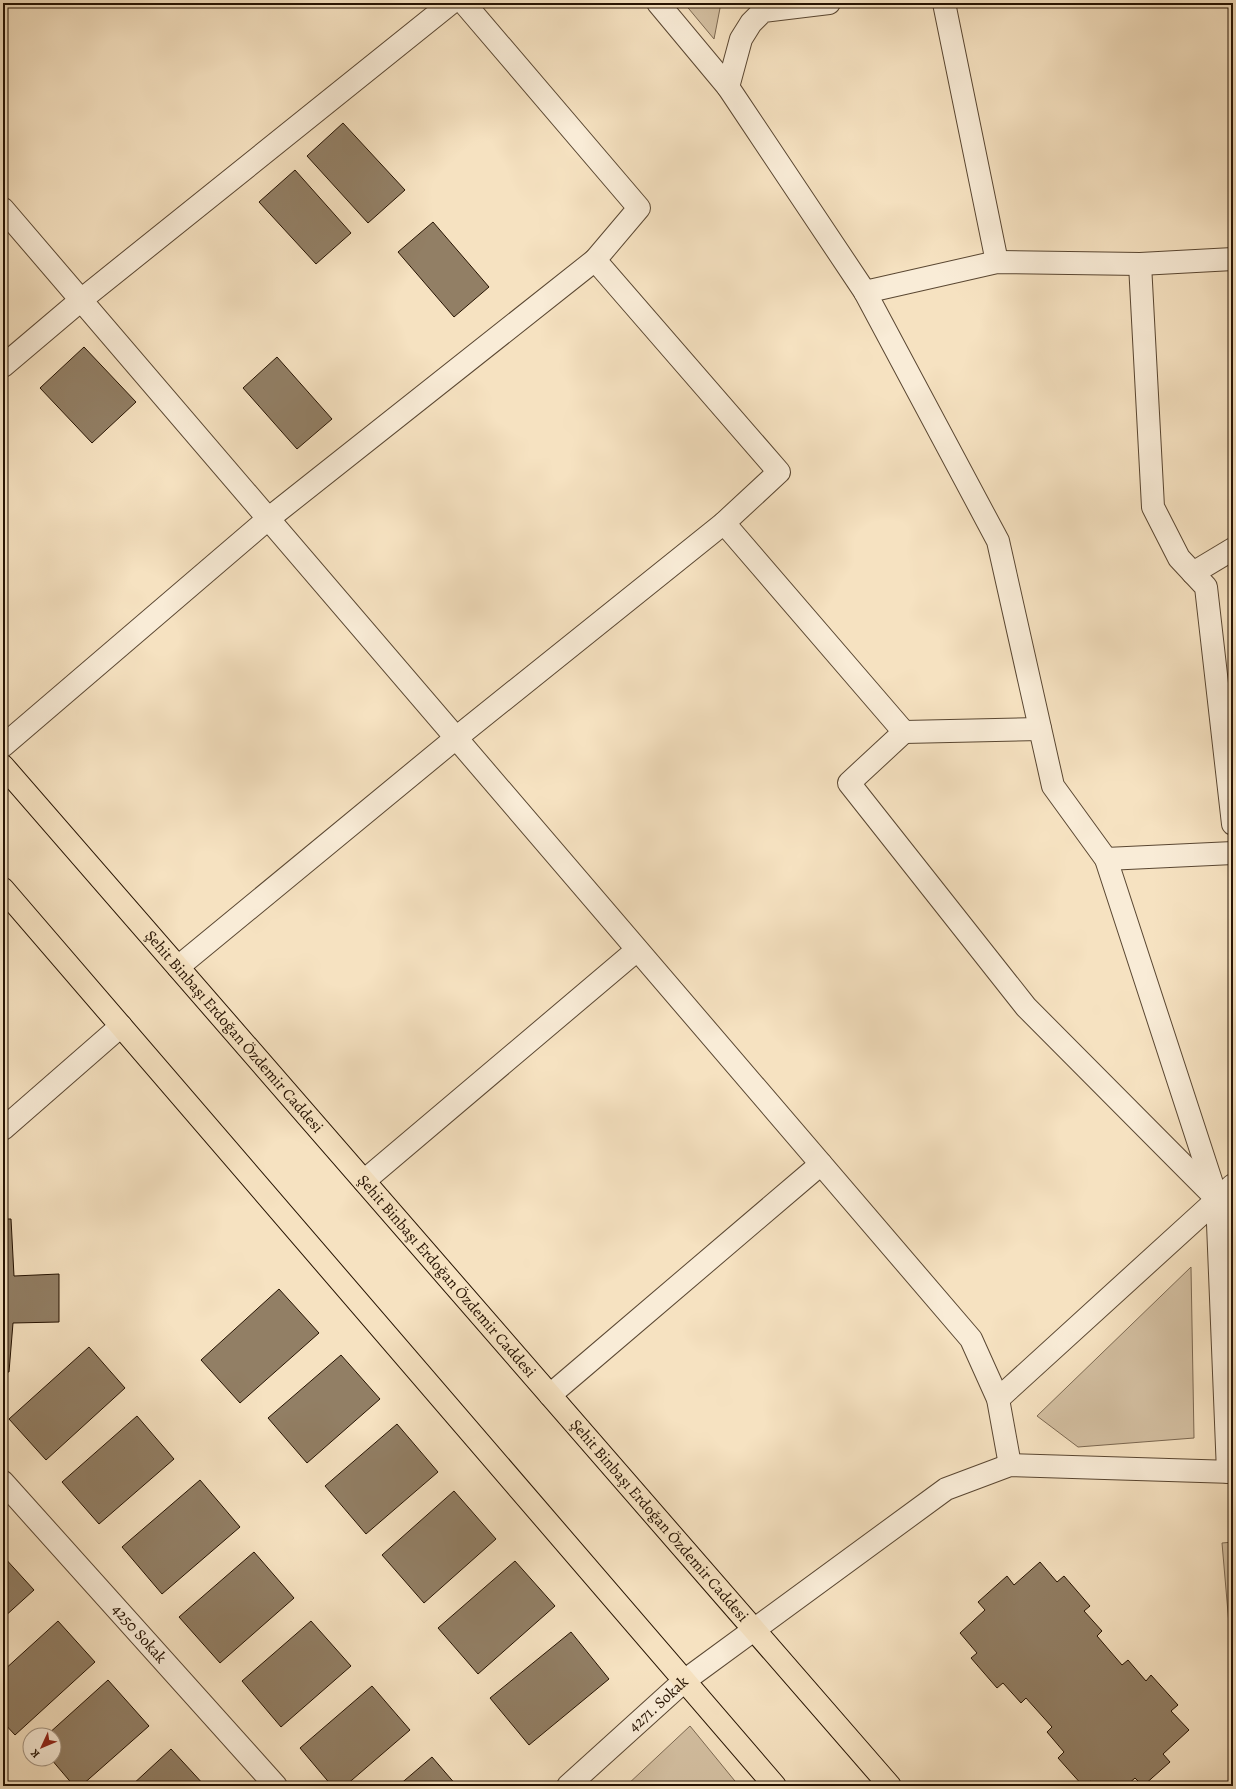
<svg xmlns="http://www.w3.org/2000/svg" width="1236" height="1789" viewBox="0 0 1236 1789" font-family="Alegreya,serif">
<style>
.green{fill:#d3bfa1;stroke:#7c6952}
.building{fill:#927f65;stroke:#261302}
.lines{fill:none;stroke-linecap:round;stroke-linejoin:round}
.minor-casing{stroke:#5a4732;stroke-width:24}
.major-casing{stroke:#261302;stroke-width:24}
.minor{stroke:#f9ecd7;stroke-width:22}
.major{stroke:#f6e2c1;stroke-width:22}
.labels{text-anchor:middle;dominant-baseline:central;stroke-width:3;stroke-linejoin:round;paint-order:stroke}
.street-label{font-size:16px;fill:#261302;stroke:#f9ecd7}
</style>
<rect width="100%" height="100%" fill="#f6e2c1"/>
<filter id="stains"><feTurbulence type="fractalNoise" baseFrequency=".005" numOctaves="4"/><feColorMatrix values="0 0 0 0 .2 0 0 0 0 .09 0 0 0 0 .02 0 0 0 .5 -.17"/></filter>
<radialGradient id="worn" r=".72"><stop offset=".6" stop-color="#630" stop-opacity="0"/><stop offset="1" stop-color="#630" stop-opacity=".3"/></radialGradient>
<path class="green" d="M684,3H721L714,39Z
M1191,1267L1194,1438L1078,1447L1037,1416Z
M1233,1542V1636H1230L1222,1543Z
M690,1726L739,1786H626Z"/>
<path class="building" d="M343,123L405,190L368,223L307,156Z
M295,170L351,233L316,264L259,202Z
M433,222L489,287L454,317L398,252Z
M84,347L136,402L92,443L40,388Z
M277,357L332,419L297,449L243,388Z
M3,1219H11L14,1276L59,1274V1322L13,1323L9,1372H3Z
M279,1289L319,1333L240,1403L201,1360Z
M89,1347L125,1388L46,1460L9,1419Z
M341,1355L380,1399L307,1463L268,1418Z
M137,1416L174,1459L99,1524L62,1482Z
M397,1424L438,1472L366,1534L325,1486Z
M200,1480L240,1527L162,1594L122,1547Z
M454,1491L496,1539L424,1603L382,1555Z
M254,1552L294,1598L220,1663L179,1617Z
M3,1556L34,1590L3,1618Z
M515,1561L555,1606L478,1674L438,1628Z
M1040,1562L1057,1582L1064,1576L1090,1606L1084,1611L1102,1631L1097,1636L1122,1665L1128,1660L1146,1681L1151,1675L1178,1705L1171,1711L1189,1730L1163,1754L1170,1762L1143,1786L1135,1778L1126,1786H1095L1091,1781L1083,1786L1058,1758L1064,1752L1047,1732L1052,1727L1026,1698L1021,1703L1003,1683L997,1688L971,1658L977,1653L960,1633L985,1610L978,1602L1007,1576L1014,1585Z
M58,1621L95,1662L15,1735L3,1722V1671Z
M311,1621L351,1666L281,1727L242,1681Z
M571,1632L609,1679L529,1745L490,1698Z
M108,1680L149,1726L81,1786H74L51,1759H54V1735H47Z
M372,1686L410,1730L345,1786H332L300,1748Z
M171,1749L205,1786H131Z
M432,1757L457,1786H398Z"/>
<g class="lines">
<g class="minor-casing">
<g id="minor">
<path d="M464,3L639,208L595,260L779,472L724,523L904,732L849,783L1026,1007L1214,1196"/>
<path d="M658,3L728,87L865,292L998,541L1053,786L1106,859L1217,1199L1228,1472"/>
<path d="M944,3L997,262"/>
<path d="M728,87L741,39L751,23L763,11L829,3"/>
<path d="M3,209L971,1339L998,1399L1010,1465"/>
<path d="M1140,264L1153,507L1179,558L1206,587L1233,824"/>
<path d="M865,292L997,262L1140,264L1233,259"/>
<path d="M3,366L81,300L451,3"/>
<path d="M1193,573L1233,549"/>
<path d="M904,732L1040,729"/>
<path d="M3,746L268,519L595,260"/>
<path d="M1106,859L1233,853"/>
<path d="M178,967L456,738L724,523"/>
<path d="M3,1129L121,1026"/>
<path d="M364,1181L637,950"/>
<path d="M550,1395L821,1164"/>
<path d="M998,1399L1233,1185"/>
<path id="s1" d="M3,1482L276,1786"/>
<path id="s2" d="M568,1786L684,1681L946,1489L1010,1465L1233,1472"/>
</g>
</g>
<g class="major-casing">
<g id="major">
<path id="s3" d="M3,766L890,1786"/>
<path d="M3,889L775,1786"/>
</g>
</g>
<use href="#minor" class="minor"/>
<use href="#major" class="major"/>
</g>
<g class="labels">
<g class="street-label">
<text stroke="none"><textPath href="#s3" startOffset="352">Şehit Binbaşı Erdoğan Özdemir Caddesi</textPath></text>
<text stroke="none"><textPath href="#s3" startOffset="676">Şehit Binbaşı Erdoğan Özdemir Caddesi</textPath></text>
<text stroke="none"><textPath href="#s3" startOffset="1000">Şehit Binbaşı Erdoğan Özdemir Caddesi</textPath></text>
<text stroke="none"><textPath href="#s1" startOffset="204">4250 Sokak</textPath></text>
<text stroke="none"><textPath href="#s2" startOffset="122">4271. Sokak</textPath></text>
</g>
</g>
<rect width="1236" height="1789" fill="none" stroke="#f6e2c1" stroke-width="16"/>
<rect x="4" y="4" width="1228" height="1781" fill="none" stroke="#261302" stroke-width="2"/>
<rect x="8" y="8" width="1220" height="1773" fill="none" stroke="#261302"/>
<g transform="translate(42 1747) rotate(226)"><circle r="19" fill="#f9ecd7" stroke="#a59582"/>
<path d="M0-3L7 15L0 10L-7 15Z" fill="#8f2418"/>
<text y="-6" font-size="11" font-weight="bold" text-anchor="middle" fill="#261302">K</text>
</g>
<rect width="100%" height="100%" filter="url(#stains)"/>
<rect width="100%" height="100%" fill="url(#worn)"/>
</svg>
